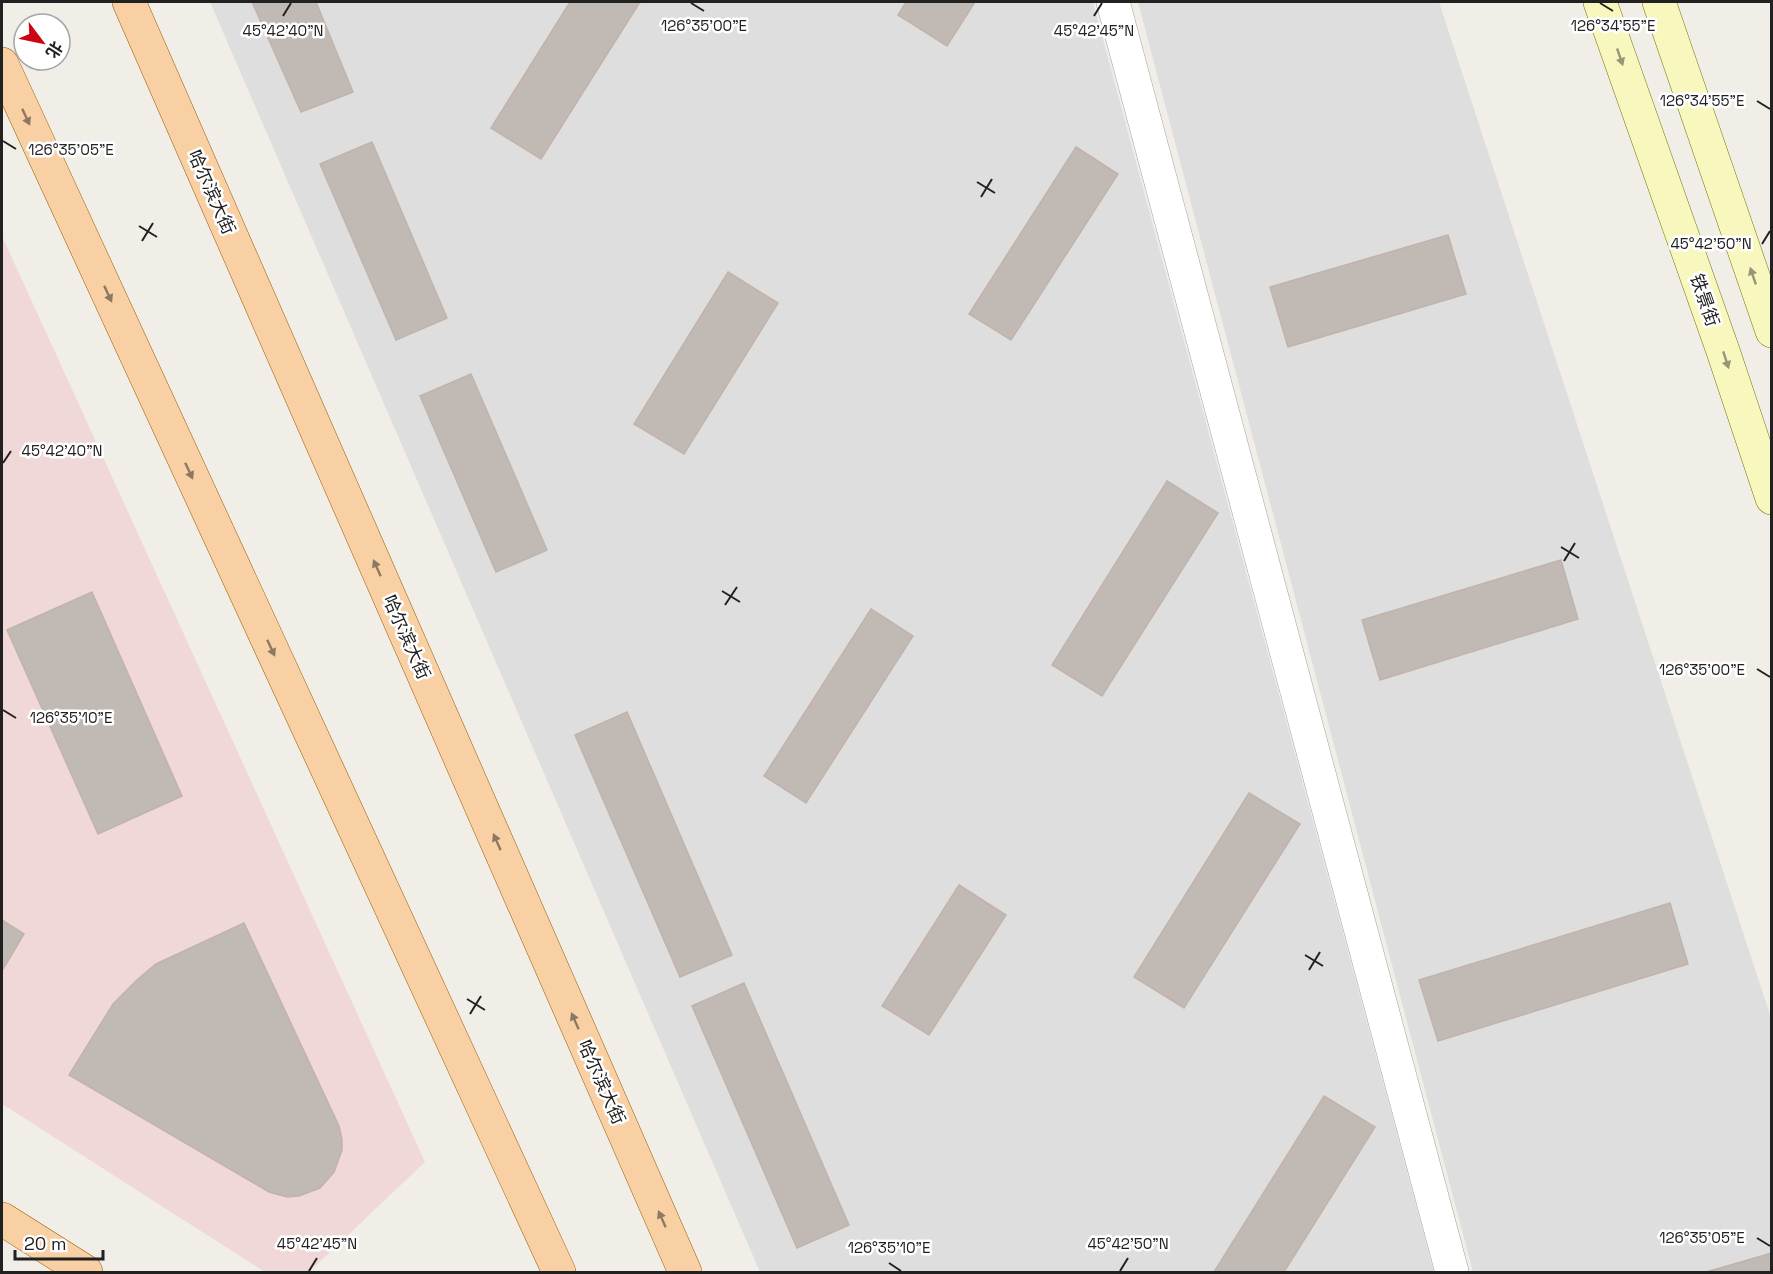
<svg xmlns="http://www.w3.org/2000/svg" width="1773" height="1274" viewBox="0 0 1773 1274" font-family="'Space Grotesk','Noto Sans SC',sans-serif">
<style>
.residential{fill:#dfdede}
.commercial{fill:#f1d8d8}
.building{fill:#c1b9b4;stroke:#c2b3aa;stroke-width:1.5}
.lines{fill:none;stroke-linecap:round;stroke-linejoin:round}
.street-casing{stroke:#a5a5a5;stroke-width:34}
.secondary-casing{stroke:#727708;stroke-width:34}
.primary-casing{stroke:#995f04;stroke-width:34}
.street{stroke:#fff;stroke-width:33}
.secondary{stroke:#f8f8be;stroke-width:33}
.primary{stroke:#f9cfa4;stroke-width:33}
.oneway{fill:#979777}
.oneway2{fill:#8d7862}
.ticks{fill:none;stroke:#212121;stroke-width:2}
.labels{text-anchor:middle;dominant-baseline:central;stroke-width:5;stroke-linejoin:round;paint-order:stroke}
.street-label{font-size:18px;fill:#212121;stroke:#fff}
.ticks-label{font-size:15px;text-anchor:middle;fill:#212121;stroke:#fff;stroke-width:5;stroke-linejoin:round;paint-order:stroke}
</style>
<rect width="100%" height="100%" fill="#f1ede7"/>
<path class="residential" d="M210,2H1093L1434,1272H760Z
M1138,2H1439L1771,1018V1272H1473Z"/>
<path class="commercial" d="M2,236L425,1162L309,1272H265L2,1104Z"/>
<path class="building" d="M252,2H316L353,92L301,112Z
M570,2H640L541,159L491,128Z
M906,2H975L947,46L898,15Z
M372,142L447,318L396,340L320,164Z
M1076,147L1118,174L1011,340L969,314Z
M1448,235L1466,294L1288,347L1270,287Z
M728,272L778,303L684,454L634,424Z
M471,374L547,550L496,572L420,396Z
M1167,481L1218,513L1102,696L1052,665Z
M1561,560L1578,619L1380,680L1362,620Z
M92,592L182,796L98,834L7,630Z
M871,609L913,636L806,803L764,776Z
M627,712L732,955L680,977L575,735Z
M1249,793L1300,824L1184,1008L1134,977Z
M959,885L1006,915L929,1035L882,1006Z
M1670,903L1688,964L1438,1041L1419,980Z
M2,920L24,934L2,971Z
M244,923L339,1126L342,1139V1150L334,1172L320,1188L299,1196L287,1197L269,1192L69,1075L113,1004L138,979L156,964Z
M744,983L849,1225L797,1248L692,1006Z
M1324,1096L1375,1127L1284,1272H1214Z
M1772,1253V1272H1706Z"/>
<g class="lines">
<g class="street-casing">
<path id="street" d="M1113,2L1452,1272"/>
</g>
<g class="secondary-casing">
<path id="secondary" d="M1600,2L1723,351L1772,498
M1659,2L1772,331"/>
</g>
<g class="primary-casing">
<path id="primary" d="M129,2L685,1272
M2,64L559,1272
M2,1219L86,1272"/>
</g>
<use href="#street" class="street"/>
<use href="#secondary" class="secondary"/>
<use href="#primary" class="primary"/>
</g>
<defs><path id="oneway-solid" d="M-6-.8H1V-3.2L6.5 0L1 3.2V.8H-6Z" transform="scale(1.5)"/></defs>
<g class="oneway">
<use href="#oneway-solid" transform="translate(1620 57) rotate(71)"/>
<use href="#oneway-solid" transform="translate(1753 276) rotate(-109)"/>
<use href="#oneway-solid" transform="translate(1726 360) rotate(72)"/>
</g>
<g class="oneway2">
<use href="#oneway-solid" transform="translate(26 117) rotate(65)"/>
<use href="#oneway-solid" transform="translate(108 294) rotate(65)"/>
<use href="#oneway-solid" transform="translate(189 471) rotate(65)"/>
<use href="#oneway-solid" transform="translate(377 568) rotate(-114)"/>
<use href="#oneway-solid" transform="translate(271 648) rotate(65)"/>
<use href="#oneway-solid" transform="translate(497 842) rotate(-114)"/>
<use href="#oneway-solid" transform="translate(575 1021) rotate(-114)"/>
<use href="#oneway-solid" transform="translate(662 1219) rotate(-114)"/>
</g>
<path class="ticks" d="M691,3L704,11M1600,3L1613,11M283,16L291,3M1094,16L1102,3M1757,101L1770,109M3,141L16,149M977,182L995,193M981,197L992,179M139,226L157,237M142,241L153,223M1762,244L1770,231M3,463L11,451M1561,547L1579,558M1564,561L1575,543M722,591L740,602M725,605L737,587M1757,669L1770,677M3,710L16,718M1305,955L1323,966M1309,970L1320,952M467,999L485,1010M470,1014L481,996M1757,1238L1770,1246M889,1263L901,1271M309,1271L317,1258M1120,1271L1128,1258"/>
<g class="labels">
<g class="street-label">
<text transform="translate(212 192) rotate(66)">哈尔滨大街</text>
<text transform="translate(1705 300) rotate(71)">铁景街</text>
<text transform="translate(407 637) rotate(66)">哈尔滨大街</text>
<text transform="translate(602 1082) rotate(66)">哈尔滨大街</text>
</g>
</g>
<g class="ticks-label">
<text x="704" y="31">126°35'00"E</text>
<text x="1613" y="31">126°34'55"E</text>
<text x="283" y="36">45°42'40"N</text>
<text x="1094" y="36">45°42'45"N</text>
<text x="1702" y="106">126°34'55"E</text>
<text x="71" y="155">126°35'05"E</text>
<text x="1711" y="249">45°42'50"N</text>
<text x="62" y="456">45°42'40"N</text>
<text x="1702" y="675">126°35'00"E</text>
<text x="71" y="723">126°35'10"E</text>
<text x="1702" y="1243">126°35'05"E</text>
<text x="317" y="1249">45°42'45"N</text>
<text x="1128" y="1249">45°42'50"N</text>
<text x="889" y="1253">126°35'10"E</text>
</g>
<rect width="1773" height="1274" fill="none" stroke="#212121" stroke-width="6"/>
<g transform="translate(42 42) rotate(122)"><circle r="28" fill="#ffffff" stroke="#a6a6a6" stroke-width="1.5"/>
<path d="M0-4.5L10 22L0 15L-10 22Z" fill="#cb0612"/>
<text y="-9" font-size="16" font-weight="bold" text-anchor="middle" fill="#212121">北</text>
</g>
<path d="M15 1250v9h88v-9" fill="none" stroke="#212121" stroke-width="3"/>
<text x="24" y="1250" font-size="18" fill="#212121" stroke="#ffffff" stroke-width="4.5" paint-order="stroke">20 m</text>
</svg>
